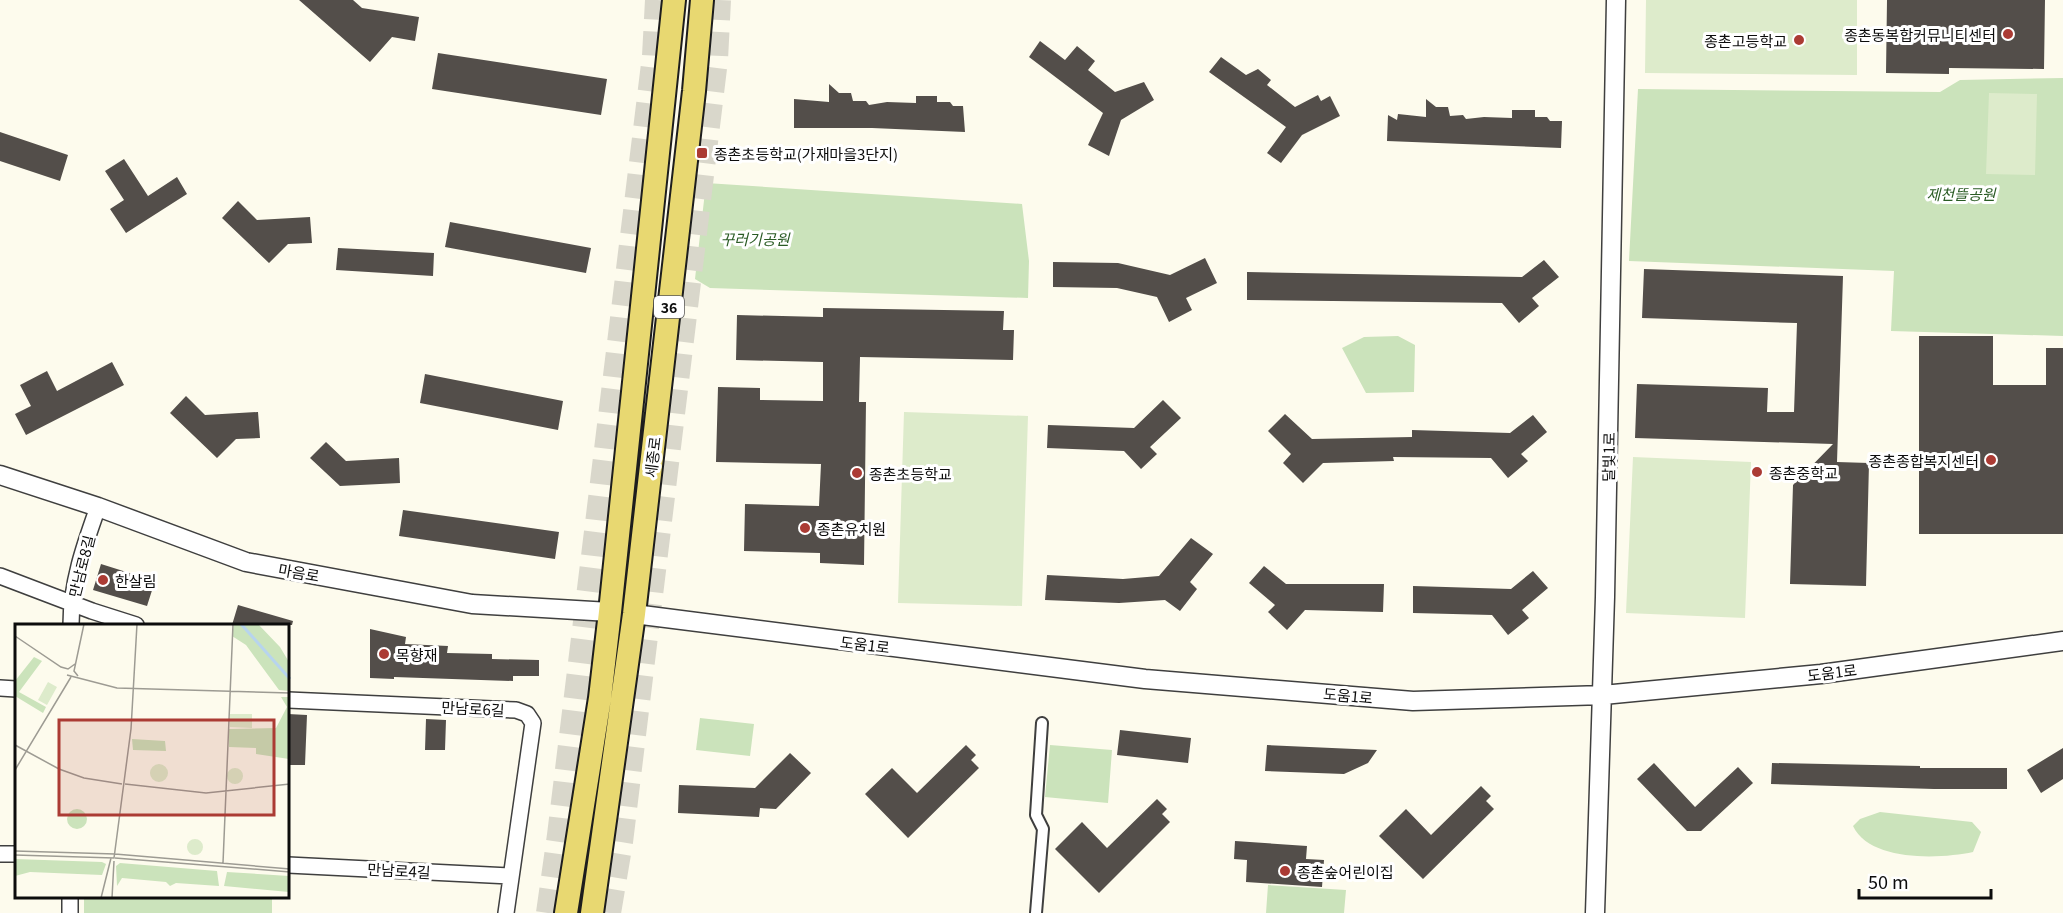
<svg xmlns="http://www.w3.org/2000/svg" width="2063" height="913" viewBox="0 0 2063 913" font-family="Georgia,'Noto Sans KR',serif">
<style>
.green{fill:#cbe3bb}
.pitch{fill:#ddebcb}
.building{fill:#534e4a}
.lines{fill:none;stroke-linecap:round;stroke-linejoin:round}
.trunk-tunnel{stroke:#d9d7cb;stroke-width:24;stroke-dasharray:24 12;stroke-linecap:butt}
.pedestrian-casing{stroke:#3f3f3f;stroke-width:14}
.minor-casing{stroke:#3f3f3f;stroke-width:18}
.tertiary-casing{stroke:#3f3f3f;stroke-width:21}
.primary-casing{stroke:#1d1d1d;stroke-width:26}
.pedestrian{stroke:#fff;stroke-width:10}
.minor{stroke:#fff;stroke-width:15}
.tertiary{stroke:#fff;stroke-width:18}
.primary{stroke:#e8d871;stroke-width:22}
.poi-dot{fill:#ab3b34;stroke:#fff;stroke-width:2}
.labels{text-anchor:middle;dominant-baseline:central;stroke-width:6;stroke-linejoin:round;paint-order:stroke}
.shield{fill:#fff;stroke:#555;stroke-width:1.5}
.shield-label{font-size:14px;font-weight:bold;fill:#0c0c0c}
.poi-label{font-size:15px;fill:#0c0c0c;stroke:#fff;text-anchor:start}
.park-label{font-size:15px;font-style:italic;fill:#2a5b24;stroke:#fff}
.street-label{font-size:15px;fill:#0c0c0c;stroke:#fff}
.inset-river{fill:none;stroke:#b7d4ee;stroke-width:3}
.inset-road{fill:none;stroke:#9d9b93;stroke-width:1.5}
.view{fill:#ab3b34;fill-opacity:0.15;stroke:#ab3b34;stroke-width:3}
.inset-edge{fill:none;stroke:#0c0c0c;stroke-width:3}
</style>
<rect width="100%" height="100%" fill="#fdfbed"/>
<path class="green" d="M2063,78V336L1891,331L1894,271L1629,261L1638,89L1940,92L1960,80Z
M706,183L1022,204L1029,261L1028,298L710,288L695,279Z
M1398,336L1415,345L1414,392L1366,393L1342,348L1364,337Z
M700,718L754,724L750,756L696,750Z
M1050,745L1112,750L1108,803L1045,797Z
M1880,812L1972,822L1981,832L1973,852C1940,859 1870,862 1853,826L1860,819Z
M1268,885L1346,890L1344,913H1266Z
M84,897H272V913H84Z"/>
<path class="pitch" d="M1646,0H1857V75L1645,73Z
M1989,93L2037,94L2035,175L1986,174Z
M904,412L1028,416L1022,606L898,603Z
M1633,457L1751,462L1745,618L1626,613Z"/>
<path class="building" d="M299,0H353L362,8L419,17L415,41L392,37L370,62Z
M1887,0H2045L2044,69L1949,68V74L1886,73Z
M1040,41L1065,60L1077,46L1095,61L1088,70L1115,92L1144,82L1154,100L1121,120L1109,156L1088,145L1103,113L1029,57Z
M438,53L607,79L601,115L432,89Z
M1221,57L1246,75L1258,69L1271,80L1267,85L1295,107L1318,95L1321,101L1330,96L1340,116L1302,135L1281,163L1267,153L1286,127L1209,72Z
M829,84L839,93H851L853,101H866L869,105L887,102L916,103V96H937V102H950L953,106H963L965,132L872,128H794V99L829,102Z
M1426,99L1436,107H1448L1450,116L1463,115L1466,119L1484,117L1512,118V110H1535V117H1547L1550,121H1562L1561,148L1387,141L1388,115L1397,120L1398,114L1426,117Z
M0,132L68,155L60,181L0,161Z
M124,159L148,196L177,177L187,194L126,233L110,209L124,200L105,171Z
M238,201L257,220L310,217L312,243L288,244L269,263L222,218Z
M450,222L591,248L586,273L445,247Z
M338,248L434,253L433,276L336,270Z
M1205,258L1217,283L1186,298L1192,310L1169,322L1157,297L1117,288L1053,287V262L1118,263L1170,275Z
M1544,260L1559,277L1532,298L1539,306L1519,323L1502,303L1247,300V272L1522,277Z
M1644,269L1843,276L1837,462L1869,463L1866,586L1790,584L1793,485L1833,444L1635,438L1637,384L1768,388L1767,412H1794L1797,323L1642,318Z
M823,308L1004,311L1003,330H1014L1013,360L860,357L859,402H866L864,565L820,563V553L744,551L745,504L819,506L821,464L716,462L718,387L760,388V400L823,401V362L736,360L737,315L823,317Z
M1919,336H1993V385H2046V348H2063V534H1919Z
M112,362L124,385L26,435L15,414L31,406L20,385L47,371L57,391Z
M425,374L563,401L558,430L420,403Z
M186,396L205,415L258,412L260,438L236,439L217,458L170,413Z
M1163,400L1181,418L1150,447L1157,454L1141,469L1124,451L1047,448L1048,425L1134,428Z
M1285,414L1312,439L1412,437V430L1510,433L1533,415L1547,432L1521,454L1528,461L1508,478L1491,458L1393,457L1394,461L1323,463L1303,483L1283,463L1291,454L1268,431Z
M326,442L346,461L399,458L400,483L340,486L310,458Z
M403,510L559,532L555,559L399,536Z
M1191,538L1213,554L1190,582L1197,589L1180,611L1165,600L1119,603L1045,600L1047,575L1123,579L1159,576Z
M101,564L155,581L147,606L93,590Z
M1264,566L1286,584H1384L1383,612L1305,610L1287,630L1268,612L1275,605L1249,583Z
M1533,571L1548,588L1522,610L1529,618L1508,635L1492,615L1413,613V586L1511,589Z
M238,605L293,621L292,625H232Z
M370,629L406,637L405,644L448,646L447,653L492,654V659L539,660V676H513V681L394,677V679L370,678Z
M288,714L307,715L305,765H288Z
M426,719L446,720L445,750H425Z
M1120,730L1191,738L1188,763L1117,755Z
M966,745L976,755L971,760L979,768L908,838L865,794L892,768L917,793Z
M1267,745L1377,750L1368,763L1344,774L1265,771Z
M2063,748V779L2041,793L2027,770Z
M790,753L811,773L776,809L760,808L759,817L678,813L679,785L755,788Z
M1654,763L1695,807L1738,767L1753,783L1701,831H1687L1637,779Z
M1772,763L1920,766V768H2007V789H1934L1771,784Z
M1481,786L1491,796L1486,801L1494,809L1423,879L1379,836L1406,809L1431,835Z
M1157,799L1167,809L1162,814L1170,822L1099,893L1055,849L1082,822L1107,848Z
M1235,841L1307,846L1306,859L1324,860L1322,887L1246,882L1247,860L1234,859Z"/>
<g class="lines">
<path class="trunk-tunnel" d="M548,913L559,835L654,56L657,0
M609,913L621,842L716,60L719,0"/>
<g class="pedestrian-casing">
<path id="pedestrian" d="M1036,913L1043,829L1036,815L1042,723"/>
</g>
<g class="minor-casing">
<path id="minor" d="M0,576L92,611L136,625
M71,625C71,583 84,546 98,507
M0,688L16,689
M288,700L516,710L527,714L533,723L506,913
M0,854H16
M288,865L510,876
M70,896V913"/>
</g>
<g class="tertiary-casing">
<path id="tertiary" d="M0,475L98,507L246,562L472,604L610,612
M634,614L1145,679L1413,701L1603,695L1821,674L2063,641
M1595,913L1605,597L1616,0"/>
</g>
<g class="primary-casing">
<path id="primary" d="M566,913L600,698L610,612L674,0
M592,913L634,614L694,91L702,0"/>
</g>
<use href="#pedestrian" class="pedestrian"/>
<use href="#minor" class="minor"/>
<use href="#tertiary" class="tertiary"/>
<use href="#primary" class="primary"/>
</g>
<g class="poi-dot">
<circle cx="2008" cy="34" r="6"/>
<circle cx="1799" cy="40" r="6"/>
<rect x="696" y="147" width="12" height="12" rx="3"/>
<circle cx="1991" cy="460" r="6"/>
<circle cx="1757" cy="472" r="6"/>
<circle cx="857" cy="473" r="6"/>
<circle cx="805" cy="528" r="6"/>
<circle cx="103" cy="580" r="6"/>
<circle cx="384" cy="654" r="6"/>
<circle cx="1285" cy="871" r="6"/>
</g>
<g class="labels">
<rect class="shield" x="654" y="296" width="30" height="22" rx="4.5"/>
<g class="shield-label">
<text x="669" y="307">36</text>
</g>
<g class="poi-label">
<text x="1996" y="34" text-anchor="end">종촌동복합커뮤니티센터</text>
<text x="1787" y="40" text-anchor="end">종촌고등학교</text>
<text x="714" y="153">종촌초등학교(가재마을3단지)</text>
<text x="1979" y="460" text-anchor="end">종촌종합복지센터</text>
<text x="1769" y="472">종촌중학교</text>
<text x="869" y="473">종촌초등학교</text>
<text x="817" y="528">종촌유치원</text>
<text x="115" y="580">한살림</text>
<text x="396" y="654">목향재</text>
<text x="1297" y="871">종촌숲어린이집</text>
</g>
<g class="park-label">
<text x="1961" y="193">제천뜰공원</text>
<text x="755" y="238">꾸러기공원</text>
</g>
<g class="street-label">
<text transform="translate(652 457) rotate(-83)">세종로</text>
<text transform="translate(1608 457) rotate(-89)">달빛1로</text>
<text transform="translate(81 566) rotate(-76)">만남로8길</text>
<text transform="translate(299 572) rotate(10)">마음로</text>
<text transform="translate(865 644) rotate(7)">도움1로</text>
<text transform="translate(1832 672) rotate(-7)">도움1로</text>
<text transform="translate(1348 695) rotate(5)">도움1로</text>
<text transform="translate(473 708) rotate(3)">만남로6길</text>
<text transform="translate(399 870) rotate(3)">만남로4길</text>
</g>
</g>
<g transform="translate(15 624)">
<rect width="274" height="274" fill="#fdfbed"/>
<path d="M219,0H243L265,23L274,38V67L264,66L231,21L217,12ZM19,33L27,37L4,68L31,83L28,89L0,72V57ZM266,73H274V135L241,130V124L214,123V105L261,104L272,83ZM117,115L150,117L151,127L118,126ZM52 195a10 10 0 1 1 20 0a10 10 0 1 1-20 0ZM0,235L87,238L91,240L87,251L15,248L0,252ZM105,239L202,247L204,262L161,259L155,262L151,258L107,254L102,262L101,242ZM212,248L274,252V268L209,262Z" fill="#cbe3bb"/>
<path d="M33,58L42,63L32,81L23,76ZM215,90H237V104L215,103ZM135 149a9 9 0 1 1 18 0a9 9 0 1 1-18 0ZM212 152a8 8 0 1 1 16 0a8 8 0 1 1-16 0ZM172 223a8 8 0 1 1 16 0a8 8 0 1 1-16 0Z" fill="#ddebcb"/>
<path class="inset-river" d="M226,0L275,55"/>
<path class="inset-road" d="M0,12L46,43L53,45L60,40M52,51L102,64L275,69M63,52L59,47L69,0M0,121L44,145L69,154L107,160M0,146L56,53M110,160L191,169L275,160M0,227L100,230M100,230L275,245M0,231L99,234L116,105L122,0M100,234L275,248M208,239L218,0M86,274L96,234M97,274L99,237"/>
<path class="view" d="M44,96H259V191H44Z"/>
<rect width="274" height="274" class="inset-edge"/>
</g>
<path d="M1859 889v9h132v-9" fill="none" stroke="#0c0c0c" stroke-width="3"/>
<text x="1868" y="889" font-size="18" fill="#0c0c0c" stroke="#ffffff" stroke-width="4.5" paint-order="stroke">50 m</text>
</svg>
